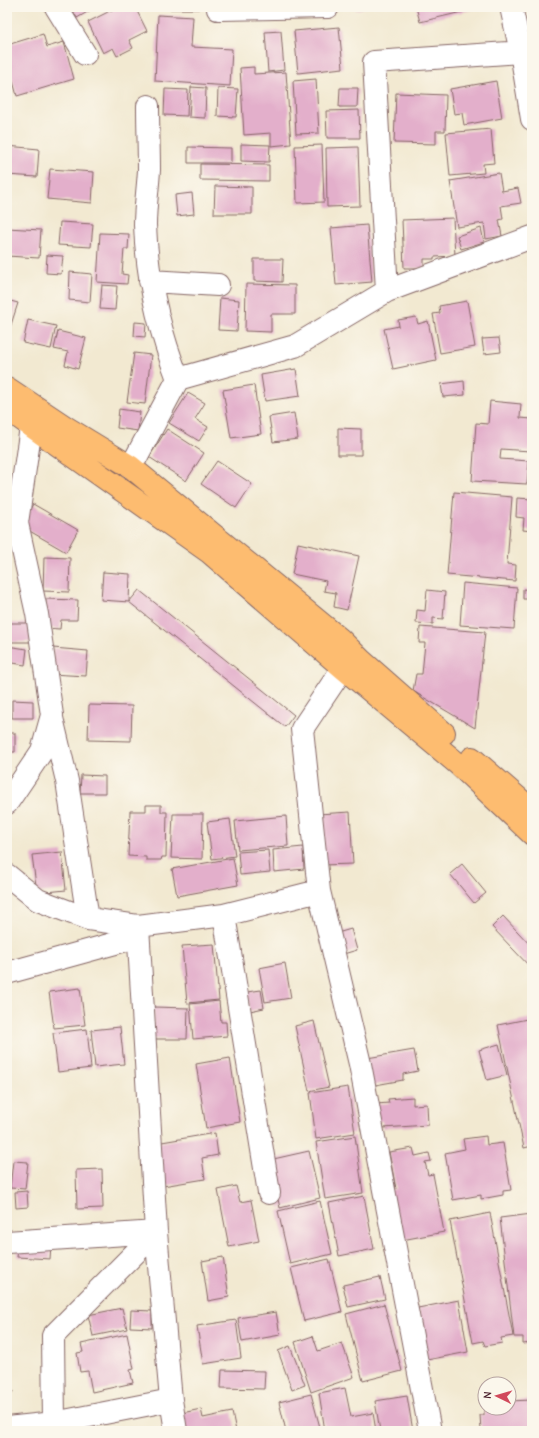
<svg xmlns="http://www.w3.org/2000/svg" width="539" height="1438" viewBox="0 0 539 1438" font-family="'Comic Neue',sans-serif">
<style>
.building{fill:#e3afcb}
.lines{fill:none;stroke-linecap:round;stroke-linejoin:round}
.minor-casing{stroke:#856665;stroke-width:24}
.major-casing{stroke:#856665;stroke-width:24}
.minor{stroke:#fff;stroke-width:22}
.major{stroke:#fdbc70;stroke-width:22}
</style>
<rect width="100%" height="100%" fill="#fbf7ec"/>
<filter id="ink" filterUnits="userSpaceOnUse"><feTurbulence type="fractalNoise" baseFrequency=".025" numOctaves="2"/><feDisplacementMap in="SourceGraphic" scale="8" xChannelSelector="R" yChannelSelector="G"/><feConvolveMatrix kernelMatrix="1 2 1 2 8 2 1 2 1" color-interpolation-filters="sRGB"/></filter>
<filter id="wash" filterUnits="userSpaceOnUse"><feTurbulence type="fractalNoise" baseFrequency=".012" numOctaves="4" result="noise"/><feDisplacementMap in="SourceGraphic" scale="16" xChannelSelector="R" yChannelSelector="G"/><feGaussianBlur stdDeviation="0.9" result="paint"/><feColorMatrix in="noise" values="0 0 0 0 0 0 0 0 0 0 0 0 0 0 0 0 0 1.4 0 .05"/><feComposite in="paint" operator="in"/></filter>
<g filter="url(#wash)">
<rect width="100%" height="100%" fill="#f2e9d1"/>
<g id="blocks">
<path class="building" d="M71,7H96L77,18Z
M118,7H135L147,31L129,40L133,48L117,56L113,48L103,53L88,22Z
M161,7H199V9H161Z
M355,7H366L356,10Z
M416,7H473L474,9L420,22Z
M158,15L193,17L191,47L232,49L230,86L155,81Z
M339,27L343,68L298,73L294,31Z
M281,31L284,70L268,72L265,32Z
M43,34L47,47L64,42L74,79L17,96L7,59V45Z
M254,67V74L286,72L291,144L271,146V133L244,135L240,68Z
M316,79L319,133L296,134L293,81Z
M496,81L502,118L464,125L462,113L454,114L450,89Z
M191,87L206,88L205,118L189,117Z
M218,88L238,89L236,117L217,116Z
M340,88H358L357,107H339Z
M165,89L188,90L187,116L164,115Z
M396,93L446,95L445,131H436V144L394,143Z
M359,110L360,138H327L326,111Z
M491,129L494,163L483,164L484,173L450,176L446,133Z
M241,144L270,145L269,162L241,161Z
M322,145L324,202L297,203L295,146Z
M7,146L39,149L37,177L7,175Z
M188,147L231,148V163H188Z
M358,147L360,206L327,207L326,148Z
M200,164L269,165V181L200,180Z
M50,169L94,172L92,203L47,199Z
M499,173L502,191L518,188L521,203L501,206L503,219L499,220L502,236L486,239L484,223L457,227L450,181Z
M215,186L252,187V214H214Z
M192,193L194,214L177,216L175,195Z
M453,218L455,256L434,257V259H424V268H404L402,220Z
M60,222L93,224L91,247L58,245Z
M367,225L372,282L336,285L331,228Z
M7,228L41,230L39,258L7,256Z
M481,228L484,242L461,249L457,236Z
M100,233L129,234L128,249H124L122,274L128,275L127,284L97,282Z
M47,255L63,256L61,274L46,273Z
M254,259H283L282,282L254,281Z
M70,272L92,274L90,302L69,300Z
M246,284L295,285V314H271V332L245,331Z
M102,285L117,286L115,310L100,309Z
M220,298L239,300L237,331L218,330Z
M7,300L18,303L7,337Z
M467,301L475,347L440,353L433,314L440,313L439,306Z
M416,317L418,324L428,321L436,360L393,369L384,329L399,326L398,320Z
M28,320L56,326L51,349L23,343Z
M135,322L146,323L145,337L134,336Z
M58,331L86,338L78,369L65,365L68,352L54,349Z
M499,338L501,352L484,354L482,339Z
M134,353L151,355L145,404L127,402Z
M296,369L300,396L265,401L261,375Z
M464,381L465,395L443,397L441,384Z
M254,385L261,434L231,438L223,390Z
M188,393L205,403L195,419L208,427L199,441L169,423Z
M490,401L521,404L520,418L532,419L530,451L501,449L500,459L529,461L527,484L472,481L476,423L488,424Z
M119,409L140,412L138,431L117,428Z
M294,413L298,439L273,442L269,417Z
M338,428L361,429V455H338Z
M167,429L204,453L186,481L149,457Z
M217,461L252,484L236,508L201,484Z
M454,492L512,497L507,564L516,565L515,581L447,575Z
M517,498L532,499V531L523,530L524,518L516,517Z
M33,504L78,530L66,552L21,526Z
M298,543L359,556L347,610L334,607L336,593L324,591L326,581L292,574Z
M44,557L70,558L69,592L43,591Z
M103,572L130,574L129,602L101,600Z
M463,583L517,588L514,629L460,625Z
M523,589L532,590V599H523Z
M139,590L294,715L285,727L129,602Z
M427,590L445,592L443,619L433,618V624L416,623L417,610L425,611Z
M46,599L78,600L77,620H61L60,629L44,628Z
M7,623H30L31,642H7Z
M420,627L485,632L475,728L413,691L416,674H422L425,643H419Z
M7,646L27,649L25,665L7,662Z
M53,648L88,651L86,676L51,674Z
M12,700L33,701V718H12Z
M89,705L132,706L131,741L88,740Z
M7,733H15V752H7Z
M81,775L105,776V793H80Z
M146,805H161V812H167L166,857H162L161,860H146V857L128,856L130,811H146Z
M350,812L353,864L322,865L318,814Z
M173,814H203L202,859L171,858Z
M286,816L288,846L238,850L235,821Z
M230,819L235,856L212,859L207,822Z
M303,847L304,869L274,872L273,850Z
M268,850L270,872L240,875L238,852Z
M62,852L66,890L37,893L32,855Z
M233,858L238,885L177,896L172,869Z
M462,864L486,893L474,903L450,874Z
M503,916L532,947V969L492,927Z
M351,929L357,950L340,955L334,934Z
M214,944L219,1000L187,1003L182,946Z
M285,963L291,998L265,1002L259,968Z
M80,988L85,1025L54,1028L49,992Z
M261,990L264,1008L250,1011L247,992Z
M219,1001L221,1022H226L227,1036L193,1039L190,1004Z
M154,1007L188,1008L187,1039H153Z
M532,1018V1146L524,1148L498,1025Z
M314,1021L329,1087L309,1091L295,1026Z
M120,1027L124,1064L95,1067L91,1030Z
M87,1029L91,1068L58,1072L53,1033Z
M499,1044L507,1075L487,1080L479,1050Z
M414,1050L418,1071L403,1074V1080L370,1086L367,1058Z
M230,1058L240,1122L206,1128L196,1064Z
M348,1087L355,1133L316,1139L310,1093Z
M413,1097V1105L427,1104L428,1125L383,1128L382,1121H377L376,1104L389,1103L388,1099Z
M215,1133L218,1155L202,1158L205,1179L163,1186L156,1143Z
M355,1136L363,1193L325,1199L316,1142Z
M486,1136L487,1145L503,1143L511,1190L503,1191V1195L481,1199V1195L453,1200L445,1153L465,1149L463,1139Z
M413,1148L415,1156L429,1153L431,1161L425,1162L428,1175L433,1174L444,1232L402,1240L387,1191L396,1189L389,1152Z
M309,1151L320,1198L280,1208L269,1160Z
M13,1161L28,1162L25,1189L10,1188Z
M102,1169L103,1208L77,1209L76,1170Z
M236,1186L240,1202L251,1200L259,1241L229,1247L218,1190Z
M27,1191L28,1207L16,1208L15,1192Z
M364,1196L374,1249L339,1256L329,1203Z
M320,1201L332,1254L290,1264L278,1211Z
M490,1213L513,1336L501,1338L502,1343L485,1346L483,1341L473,1343L450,1221Z
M532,1214V1343L523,1344V1337H514L500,1218Z
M19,1242L51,1245L50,1259L17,1257Z
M223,1257L229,1297L208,1301L202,1261Z
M329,1259L342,1312L304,1321L291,1268Z
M380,1277L385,1299L348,1307L343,1285Z
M459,1300L468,1352L427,1360L418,1308Z
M384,1304L402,1371L363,1381L346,1314Z
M122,1308L127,1329L93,1336L88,1315Z
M131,1310L152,1311V1328L130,1327Z
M276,1312L280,1335L242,1342L238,1318Z
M236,1320L241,1358L203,1364L197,1326Z
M127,1334L134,1369L130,1370L133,1383L92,1392L88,1371L80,1372L77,1353L83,1352L81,1344Z
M313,1336L318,1351L342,1343L354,1377L311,1392L295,1342Z
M290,1346L305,1385L292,1390L278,1351Z
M7,1368L13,1392L7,1393Z
M222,1370L265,1371L264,1389L221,1388Z
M345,1388L351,1417L373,1413L376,1431H325L319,1393Z
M311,1394L321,1431H286L279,1402Z
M407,1396L413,1431H380L375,1401Z
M532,1400V1431L481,1430L480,1415H484V1408H509V1401Z
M201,1409L203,1418L232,1412L236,1431H186L182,1413Z"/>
</g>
</g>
<g filter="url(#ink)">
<use href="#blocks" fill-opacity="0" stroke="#856665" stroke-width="1"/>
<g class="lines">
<g class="minor-casing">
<path id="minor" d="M56,7L85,54
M511,7L521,52L532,119
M218,9L328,7
M148,106C148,128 149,149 149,170C148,188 145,207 145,225C147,278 159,330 178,379
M150,281L218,285
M387,291L374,62L521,52
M131,467L178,379L295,346L387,291L532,237
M343,668L302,729L319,891L360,1064L430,1431
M52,718L67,781L88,919
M7,803L42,751L52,715L37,614L17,523L31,427
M7,875L38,900L88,919L138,926L224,915L319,891
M224,915L269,1193
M138,926L156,1232L171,1400L176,1431
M7,973L123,941L138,926
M7,1242L156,1232
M54,1423L53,1336L156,1232
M7,1428L54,1423L171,1400"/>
</g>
<g class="major-casing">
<path id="major" d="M7,388L67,428L131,467L340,639L361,660L444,733
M7,409L209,552L343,668L458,764L532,834
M472,758L532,810"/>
</g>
<use href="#minor" class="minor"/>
<use href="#major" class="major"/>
</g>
</g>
<rect width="539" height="1438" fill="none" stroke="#fbf7ec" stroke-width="24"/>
<g transform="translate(497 1396) rotate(275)"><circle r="19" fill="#fbf7ec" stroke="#b4a19f"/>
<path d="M0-3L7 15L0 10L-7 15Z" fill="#d1495b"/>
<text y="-6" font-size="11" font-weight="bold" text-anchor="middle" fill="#4a1f2b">N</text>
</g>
</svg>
